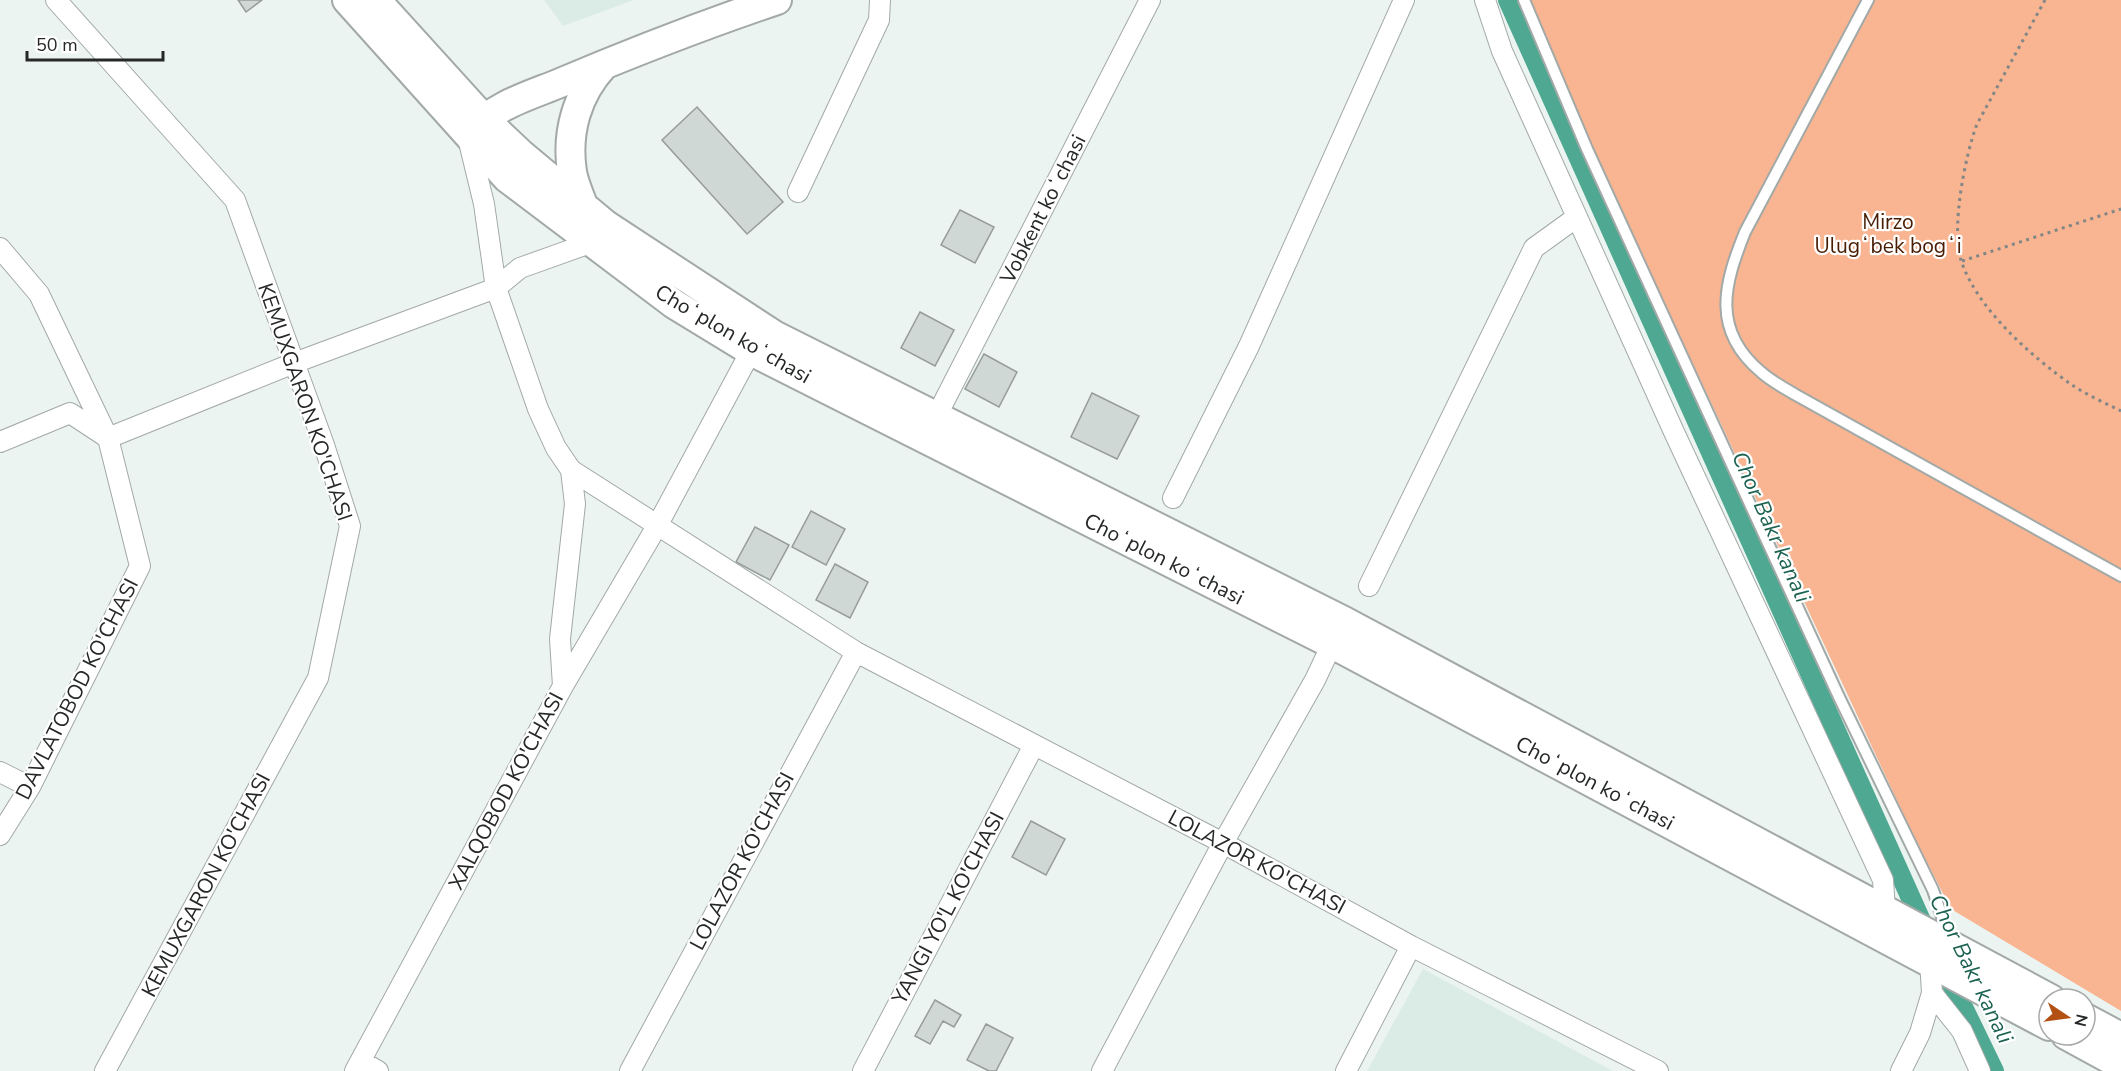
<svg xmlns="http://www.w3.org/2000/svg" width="2121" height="1071" viewBox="0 0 2121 1071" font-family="'Nunito Sans',sans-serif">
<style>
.built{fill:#dbece6}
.green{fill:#f9b492}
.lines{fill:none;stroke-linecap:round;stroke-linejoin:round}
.canal{stroke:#4fa891;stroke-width:20}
.building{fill:#d0d8d5;stroke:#959c99;stroke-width:1.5}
.service-casing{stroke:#a2a9a6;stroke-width:14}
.minor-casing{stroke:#a2a9a6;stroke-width:22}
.secondary-casing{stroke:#a2a9a6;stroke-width:32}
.path{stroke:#828785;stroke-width:3;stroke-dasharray:3 4.5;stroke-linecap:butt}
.service{stroke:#fff;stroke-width:10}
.minor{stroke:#fff;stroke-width:20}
.secondary{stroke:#fff;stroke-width:28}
.labels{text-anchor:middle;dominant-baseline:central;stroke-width:4.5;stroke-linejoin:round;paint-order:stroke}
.street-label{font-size:21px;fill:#252827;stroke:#fff}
.park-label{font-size:21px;fill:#471d04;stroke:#fff}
.water-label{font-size:22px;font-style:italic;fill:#1b6251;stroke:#fff}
</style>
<rect width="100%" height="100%" fill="#ecf4f1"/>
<path class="built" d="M544,0H634L563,26Z
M1423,969L1613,1071H1367Z"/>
<path class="green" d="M1531,0H2121V1011L1951,909L1916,841L1592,148Z"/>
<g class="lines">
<path class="canal" d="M1508,0L1927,934
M1944,968L1994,1071"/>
</g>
<path class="building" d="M238,0H262L246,12Z
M697,107L783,202L747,234L662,140Z
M960,210L994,227L975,263L941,245Z
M920,312L954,330L935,366L901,348Z
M984,354L1017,372L999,407L965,389Z
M1092,393L1139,416L1117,459L1071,437Z
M811,511L845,529L826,565L792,547Z
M755,527L789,545L770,580L736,562Z
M835,564L868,582L850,618L816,600Z
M1031,821L1065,839L1046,875L1012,857Z
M935,1000L961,1015L954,1027L943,1021L930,1044L915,1036Z
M986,1024L1013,1038L996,1071H989L967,1060Z"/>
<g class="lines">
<g class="service-casing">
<path id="service" d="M1524,0L1587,149L1738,478L1839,697L1933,890L1950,941
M1868,0L1745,232C1724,284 1711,330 1761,372C1771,381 1784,388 1796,395L2121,576"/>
</g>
<g class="minor-casing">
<path id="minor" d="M56,0L235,200L324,445L350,526L318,678L105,1071
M1485,0L1502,51L1674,432L1883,880L1885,909
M798,192L879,20L880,0
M0,248L39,294L108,438L140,566L30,787L0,835
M936,417L1150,0
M0,442L70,413L108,438L294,363L496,288L520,268L590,243
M571,470L856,652L1223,843L1411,946L1658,1071
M1173,498L1249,346L1404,0
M1369,586L1534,248L1577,217
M563,686L657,526L751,351
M0,772L30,787
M1932,993L1962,1031L1980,1071
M361,1061L378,1071
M355,1071L563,686L560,639L575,504L571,470L556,448L538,409L496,288L484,204L468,138
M630,1071L856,652
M863,1071L1034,745
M1102,1071L1223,843L1315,680L1332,644
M1346,1071L1411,946
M1901,1071L1920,1033L1932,993L1930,960"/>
</g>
<g class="secondary-casing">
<path id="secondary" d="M347,0L507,178L674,304L751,351L1332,644L2049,1026
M376,0L483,118L521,154L606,225L774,335L1346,622L2051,999
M473,131C492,106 531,95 560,83C631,53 703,25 777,0
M584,208C580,196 574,184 572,172C566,132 577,94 604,65
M2085,1018L2121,1037
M2066,1035L2121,1065"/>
</g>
<path class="path" d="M2045,0L1977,124C1965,156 1951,227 1961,260C1976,308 2032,357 2072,385C2087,395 2105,403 2121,411
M1962,261L2121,209"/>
<use href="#service" class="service"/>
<use href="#minor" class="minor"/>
<use href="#secondary" class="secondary"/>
</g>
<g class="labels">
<g class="street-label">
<text transform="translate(1043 209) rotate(-63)">Vobkent koʻchasi</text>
<text transform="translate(733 334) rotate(30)">Choʻplon koʻchasi</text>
<text transform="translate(305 402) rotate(71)">KEMUXGARON KO'CHASI</text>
<text transform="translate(1164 559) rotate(27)">Choʻplon koʻchasi</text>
<text transform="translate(77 689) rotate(-63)">DAVLATOBOD KO'CHASI</text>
<text transform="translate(1595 783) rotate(28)">Choʻplon koʻchasi</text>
<text transform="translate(506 791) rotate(-62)">XALQOBOD KO'CHASI</text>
<text transform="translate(742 861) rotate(-62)">LOLAZOR KO'CHASI</text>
<text transform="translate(1257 862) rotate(28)">LOLAZOR KO'CHASI</text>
<text transform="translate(206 885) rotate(-62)">KEMUXGARON KO'CHASI</text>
<text transform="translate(948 908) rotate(-62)">YANGI YO'L KO'CHASI</text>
</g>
<g class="park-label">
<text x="1888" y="222">Mirzo<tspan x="1888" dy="24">Ulugʻbek bogʻi</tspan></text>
</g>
<g class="water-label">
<text transform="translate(1771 527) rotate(66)">Chor Bakr kanali</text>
<text transform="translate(1971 969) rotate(64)">Chor Bakr kanali</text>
</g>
</g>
<g transform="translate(2067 1017) rotate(103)"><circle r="28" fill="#ffffff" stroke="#a8a9a9" stroke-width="1.5"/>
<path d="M0-4.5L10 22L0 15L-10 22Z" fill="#b35115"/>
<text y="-9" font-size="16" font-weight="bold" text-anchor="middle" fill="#252827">N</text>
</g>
<path d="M27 51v9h136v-9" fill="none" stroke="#252827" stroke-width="3"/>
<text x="36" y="51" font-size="18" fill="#252827" stroke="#ffffff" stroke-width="4.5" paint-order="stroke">50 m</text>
</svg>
